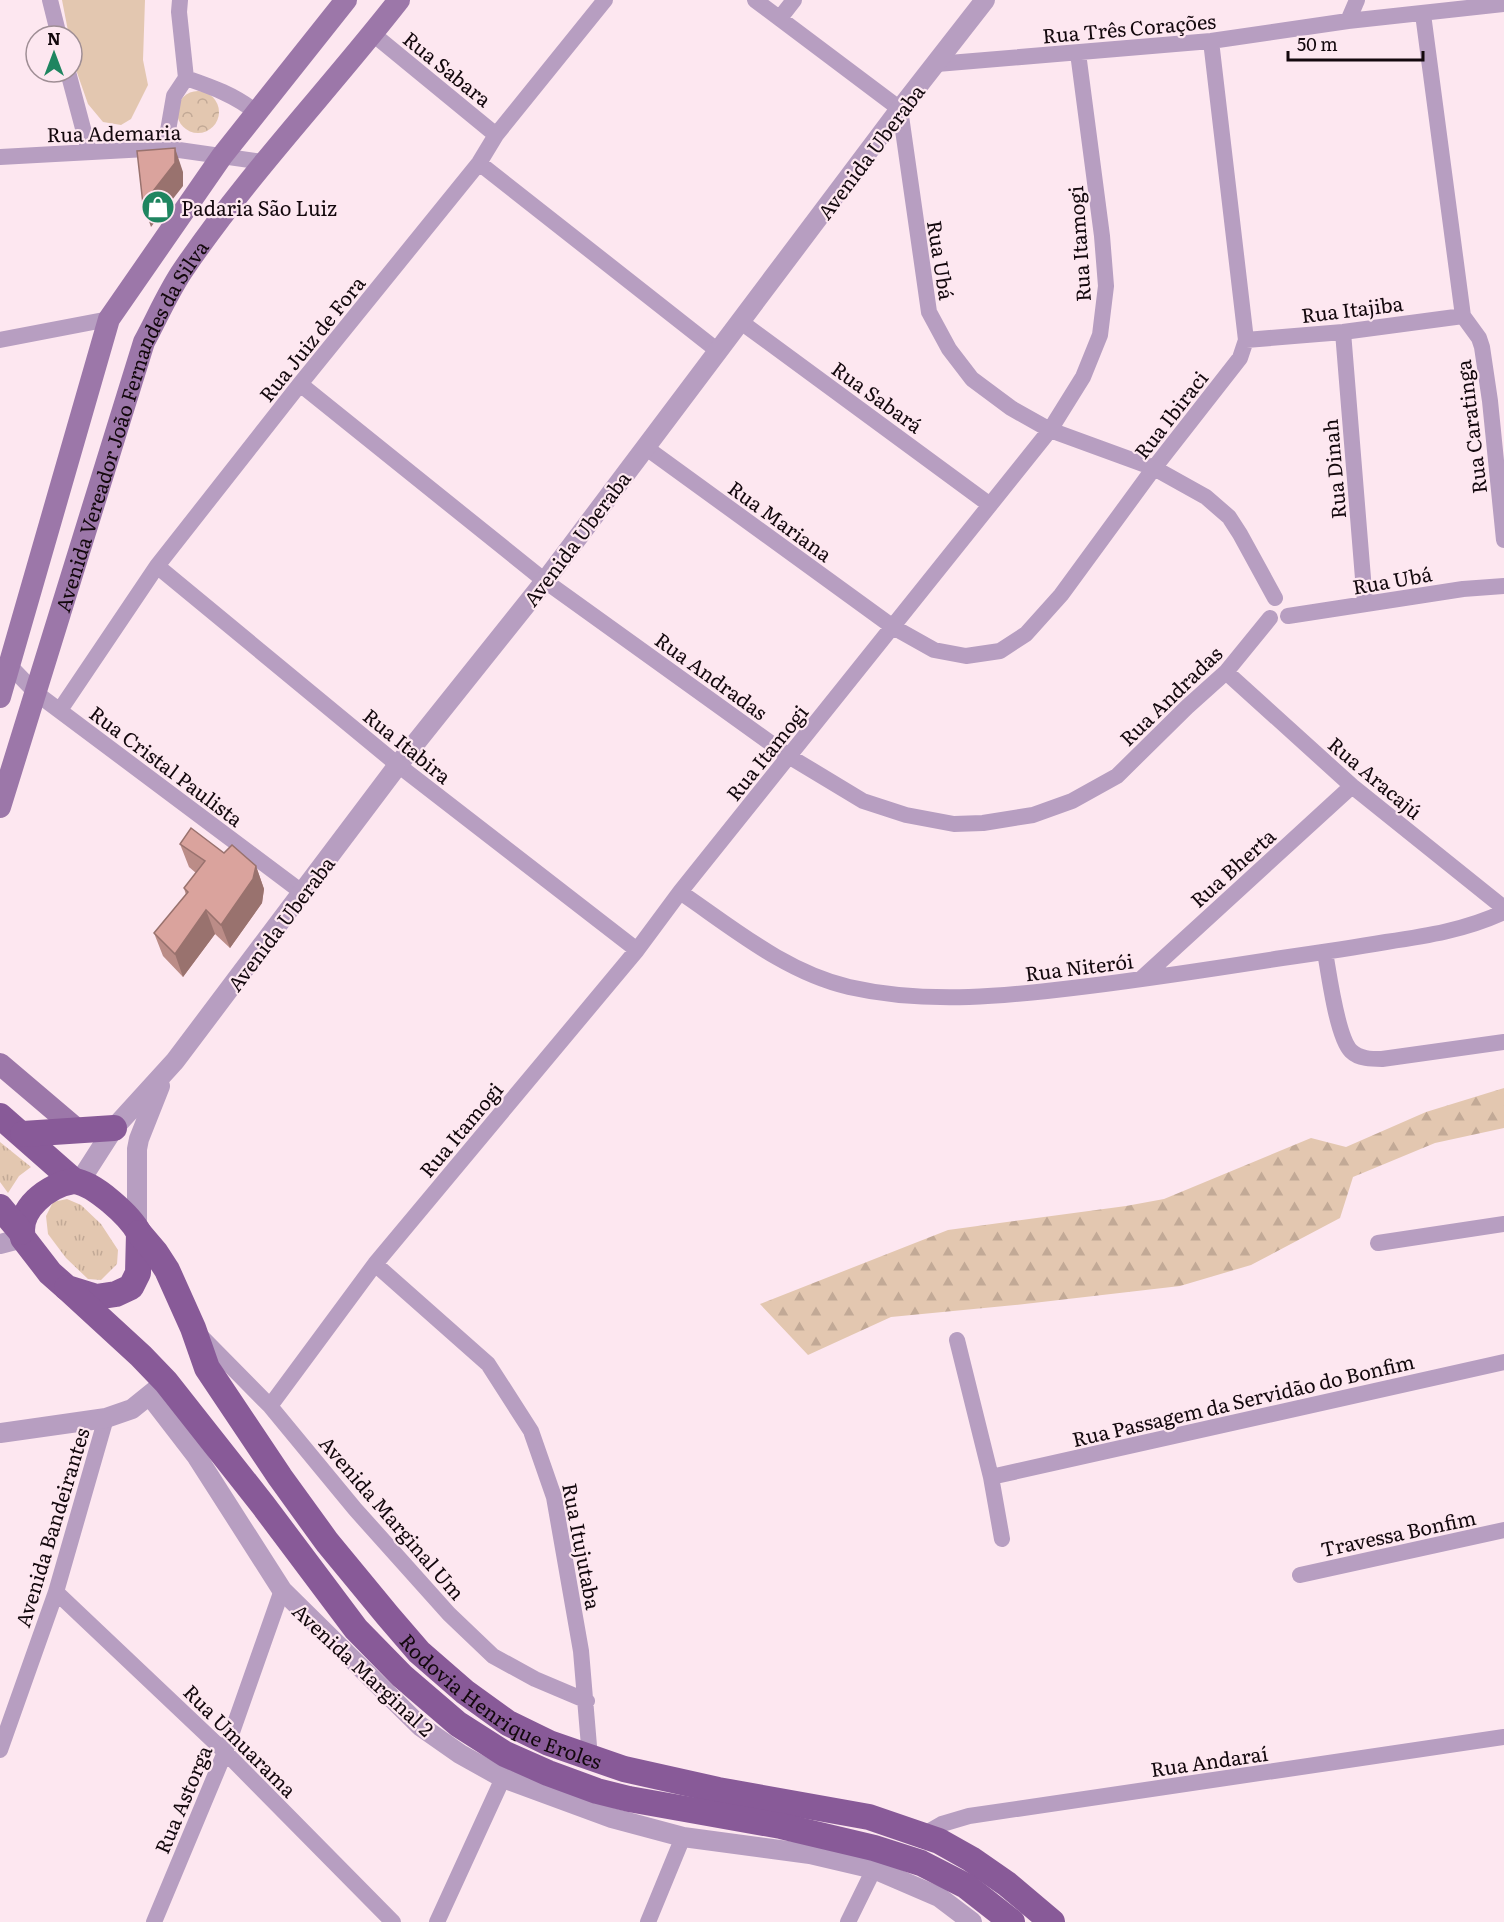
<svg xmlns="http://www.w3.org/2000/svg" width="1504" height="1922" viewBox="0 0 1504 1922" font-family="Literata,serif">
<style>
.grass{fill:url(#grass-tufts)}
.forest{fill:url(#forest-firs)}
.park{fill:url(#park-crowns)}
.pitch{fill:#e3c7b0}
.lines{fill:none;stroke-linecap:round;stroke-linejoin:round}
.minor{stroke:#b79ec1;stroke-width:16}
.tertiary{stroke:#b79ec1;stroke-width:20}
.secondary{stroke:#9c77a9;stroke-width:22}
.primary{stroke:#885a98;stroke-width:26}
.wall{fill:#bb8c87}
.shaded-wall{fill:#99726e}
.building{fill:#daa39d;stroke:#99726e;stroke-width:1.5}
.labels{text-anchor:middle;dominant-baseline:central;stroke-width:4.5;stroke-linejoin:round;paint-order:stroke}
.street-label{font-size:20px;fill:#13080d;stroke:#fde7f0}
.poi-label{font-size:20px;fill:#13080d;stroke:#fde7f0;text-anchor:start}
</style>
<defs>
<pattern id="grass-tufts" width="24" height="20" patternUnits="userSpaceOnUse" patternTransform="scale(1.5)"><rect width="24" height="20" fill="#e3c7b0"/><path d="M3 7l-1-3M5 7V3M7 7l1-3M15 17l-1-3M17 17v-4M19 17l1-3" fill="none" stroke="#c2a996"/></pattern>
<pattern id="forest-firs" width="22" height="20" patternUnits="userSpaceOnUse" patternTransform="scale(1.5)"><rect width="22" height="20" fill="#e3c7b0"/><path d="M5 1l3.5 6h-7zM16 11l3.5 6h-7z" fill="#c2a996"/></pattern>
<pattern id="park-crowns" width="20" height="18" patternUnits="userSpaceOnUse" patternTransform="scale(1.5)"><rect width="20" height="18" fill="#e3c7b0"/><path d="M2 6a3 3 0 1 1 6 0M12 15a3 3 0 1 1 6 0" fill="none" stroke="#c2a996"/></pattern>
</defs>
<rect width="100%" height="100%" fill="#fde7f0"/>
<path class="grass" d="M0,1142L31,1167L19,1176L8,1193L0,1182Z
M67,1199L81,1205L101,1224L118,1250L117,1264L101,1280L88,1279L66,1258L48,1234L46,1216L53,1202Z"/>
<path class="forest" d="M1504,1088V1128L1435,1143L1353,1177L1340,1218L1251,1265L1180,1286L1015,1305L891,1317L808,1355L760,1304L948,1230L1126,1206L1164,1199L1311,1138L1346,1147L1426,1112Z"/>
<path class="park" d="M177 112a21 21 0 1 1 42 0a21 21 0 1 1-42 0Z"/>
<path class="pitch" d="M62,0H145L143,60L148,85L131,119L121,125L103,122L88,104L74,64L72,36H69Z"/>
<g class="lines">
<path class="minor" d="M50,0L59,36
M755,0L900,109L929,312L949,349L972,379L1011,408L1050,430L1154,468L1206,497L1229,517L1240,534L1275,598
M1423,14L1463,316
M780,18L794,0
M1348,21L1357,0
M373,34L496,135
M937,64L1211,41L1348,21L1504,4
M68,72L89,151
M186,78C212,87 235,95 257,113
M165,148L174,96L186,78L179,12L180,0
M0,157L165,148L263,162
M479,163L718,351
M1463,316L1479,338L1482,347L1490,401L1504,540
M741,322L990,505
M1343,332L1365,603
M0,340L109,319
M1246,340L1343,332L1463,316
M300,384L545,581L790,757L863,801L906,815L954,824L983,823L1033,815L1072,801L1117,776L1187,707L1226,672L1270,618
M645,447L893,627L934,650L966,656L1000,651L1026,634L1061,595L1154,468L1240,358L1246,340L1211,41
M157,566L398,765L637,950
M1288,616L1463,589L1504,586
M10,666L36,693L303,893
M1226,672L1352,786L1504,908
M60,710L157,566L300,384L479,163L496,135L605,0
M680,892C733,928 785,972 849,987C928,1005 1010,996 1089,986C1153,978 1218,968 1282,958C1317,953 1351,948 1386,942C1426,936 1466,930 1504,912
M1325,952C1329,974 1337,1037 1351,1051C1359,1059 1372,1059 1382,1059L1504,1042
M1141,979L1352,786
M1378,1243L1504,1224
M375,1264L488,1364L531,1431L554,1497L581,1651L590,1758
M198,1333L270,1406L355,1509L449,1614L493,1656L535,1679L587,1701
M957,1340L991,1477L1002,1539
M270,1406L375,1264L637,950L680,892L1050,430L1083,377L1100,335L1106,286L1102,236L1078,53
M991,1477L1504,1362
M1300,1575L1504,1530
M56,1592L225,1752L393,1922
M0,1750L56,1592L106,1418
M923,1835L942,1824L969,1816L1504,1737
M154,1922L225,1752L282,1590
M437,1922L503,1778
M648,1922L683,1837
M848,1922L874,1869"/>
<path class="tertiary" d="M80,1181L114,1128L175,1061L398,765L545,581L900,109L985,0
M137,1229V1149L139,1139L160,1086
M0,1244L23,1238
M150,1396L197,1457L282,1590L420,1726L460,1754L503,1778L612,1818L683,1837L810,1854L874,1869L939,1897L972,1922
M0,1433L106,1418L132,1409L158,1388"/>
<g class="secondary">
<path d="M0,697L109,319L222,156L346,0"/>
<path id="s1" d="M0,807L144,342C157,318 168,292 183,270C248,174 328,91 399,0"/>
<path d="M0,1064L80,1132"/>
</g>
<g class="primary">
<path d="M0,1116L74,1181"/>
<path d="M23,1134L114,1128"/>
<path d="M74,1181C94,1183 130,1216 139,1233L138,1273L131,1287L116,1294L96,1297L67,1288L50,1273L23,1238C16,1209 49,1185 74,1181Z"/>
<path d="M0,1207L21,1232"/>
<path id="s2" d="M139,1233L156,1253L167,1270L193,1328L207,1368L280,1477L327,1542L388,1616L419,1652L465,1692L508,1723L549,1743L624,1769L718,1790L869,1817L939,1841L971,1859L1007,1884L1052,1922"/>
<path d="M67,1288L141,1356L166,1382L263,1505L356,1629L402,1676L458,1724L505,1754L548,1773L597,1791L629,1799L781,1826L874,1848L921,1863L966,1886L1012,1922"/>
</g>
</g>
<path class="wall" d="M180,844L224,853L256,866L264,889L262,903L230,948L215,934L183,977L163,956L154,933L186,895L184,888L196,873L189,867Z"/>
<path class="shaded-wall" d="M175,148L183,172V186L151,227L143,204Z
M256,866L264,889L262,903L230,948L221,925Z
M206,910L215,934L183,977L175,954Z"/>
<path class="building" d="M175,148V163L143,204L137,151Z
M191,828L224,853L232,845L256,866L253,879L221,925L206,910L175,954L154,933L188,892L184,888L205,861L180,844Z"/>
<defs>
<g id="shop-disc" transform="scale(1.725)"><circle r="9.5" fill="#1f8560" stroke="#fde7f0"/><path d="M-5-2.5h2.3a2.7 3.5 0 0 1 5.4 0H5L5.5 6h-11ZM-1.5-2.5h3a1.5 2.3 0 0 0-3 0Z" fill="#fff"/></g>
</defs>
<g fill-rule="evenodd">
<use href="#shop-disc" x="158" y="207"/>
</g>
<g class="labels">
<g class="street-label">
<text transform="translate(1129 27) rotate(-5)">Rua Três Corações</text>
<text transform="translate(448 68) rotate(39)">Rua Sabara</text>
<text transform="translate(114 132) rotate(-1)">Rua Ademaria</text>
<text transform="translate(870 151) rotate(-53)">Avenida Uberaba</text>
<text transform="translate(1078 244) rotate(-94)">Rua Itamogi</text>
<text transform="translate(942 260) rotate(81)">Rua Ubá</text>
<text transform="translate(1352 308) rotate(-7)">Rua Itajiba</text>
<text transform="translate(311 338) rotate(-51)">Rua Juiz de Fora</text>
<text transform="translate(878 396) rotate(36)">Rua Sabará</text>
<text transform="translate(1170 414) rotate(-52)">Rua Ibiraci</text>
<text transform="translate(1470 427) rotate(-97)">Rua Caratinga</text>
<text stroke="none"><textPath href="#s1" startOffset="404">Avenida Vereador João Fernandes da Silva</textPath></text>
<text transform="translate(1333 469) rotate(-95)">Rua Dinah</text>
<text transform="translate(781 520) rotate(36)">Rua Mariana</text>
<text transform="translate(576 538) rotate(-53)">Avenida Uberaba</text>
<text transform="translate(1392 579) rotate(-10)">Rua Ubá</text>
<text transform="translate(712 675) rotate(36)">Rua Andradas</text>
<text transform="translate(1170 695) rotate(-44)">Rua Andradas</text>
<text transform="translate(408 745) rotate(39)">Rua Itabira</text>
<text transform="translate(766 752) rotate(-51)">Rua Itamogi</text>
<text transform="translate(167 765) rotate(37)">Rua Cristal Paulista</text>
<text transform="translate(1376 777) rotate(40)">Rua Aracajú</text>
<text transform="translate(1232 867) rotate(-42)">Rua Bherta</text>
<text transform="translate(280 923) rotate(-53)">Avenida Uberaba</text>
<text transform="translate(1079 966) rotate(-7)">Rua Niterói</text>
<text transform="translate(460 1129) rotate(-50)">Rua Itamogi</text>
<text transform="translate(1243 1399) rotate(-13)">Rua Passagem da Servidão do Bonfim</text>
<text transform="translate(393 1517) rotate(49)">Avenida Marginal Um</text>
<text transform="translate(51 1527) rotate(-73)">Avenida Bandeirantes</text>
<text transform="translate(1398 1532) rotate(-12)">Travessa Bonfim</text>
<text transform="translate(583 1546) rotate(79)">Rua Itujutaba</text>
<text transform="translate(364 1669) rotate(43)">Avenida Marginal 2</text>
<text stroke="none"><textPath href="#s2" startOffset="604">Rodovia Henrique Eroles</textPath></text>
<text transform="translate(241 1740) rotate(45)">Rua Umuarama</text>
<text transform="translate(1209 1760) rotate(-8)">Rua Andaraí</text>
<text transform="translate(182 1799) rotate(-67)">Rua Astorga</text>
</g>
<g class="poi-label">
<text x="181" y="207">Padaria São Luiz</text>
</g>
</g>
<g transform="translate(54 54)"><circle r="28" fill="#fde7f0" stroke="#9f8e95" stroke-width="1.5"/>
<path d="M0-4.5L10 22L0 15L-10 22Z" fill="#1f8560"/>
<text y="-9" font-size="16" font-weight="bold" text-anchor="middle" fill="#13080d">N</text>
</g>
<path d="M1288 51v9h135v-9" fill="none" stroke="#13080d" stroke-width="3"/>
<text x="1297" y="51" font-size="18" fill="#13080d" stroke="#fde7f0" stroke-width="4.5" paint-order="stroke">50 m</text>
</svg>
